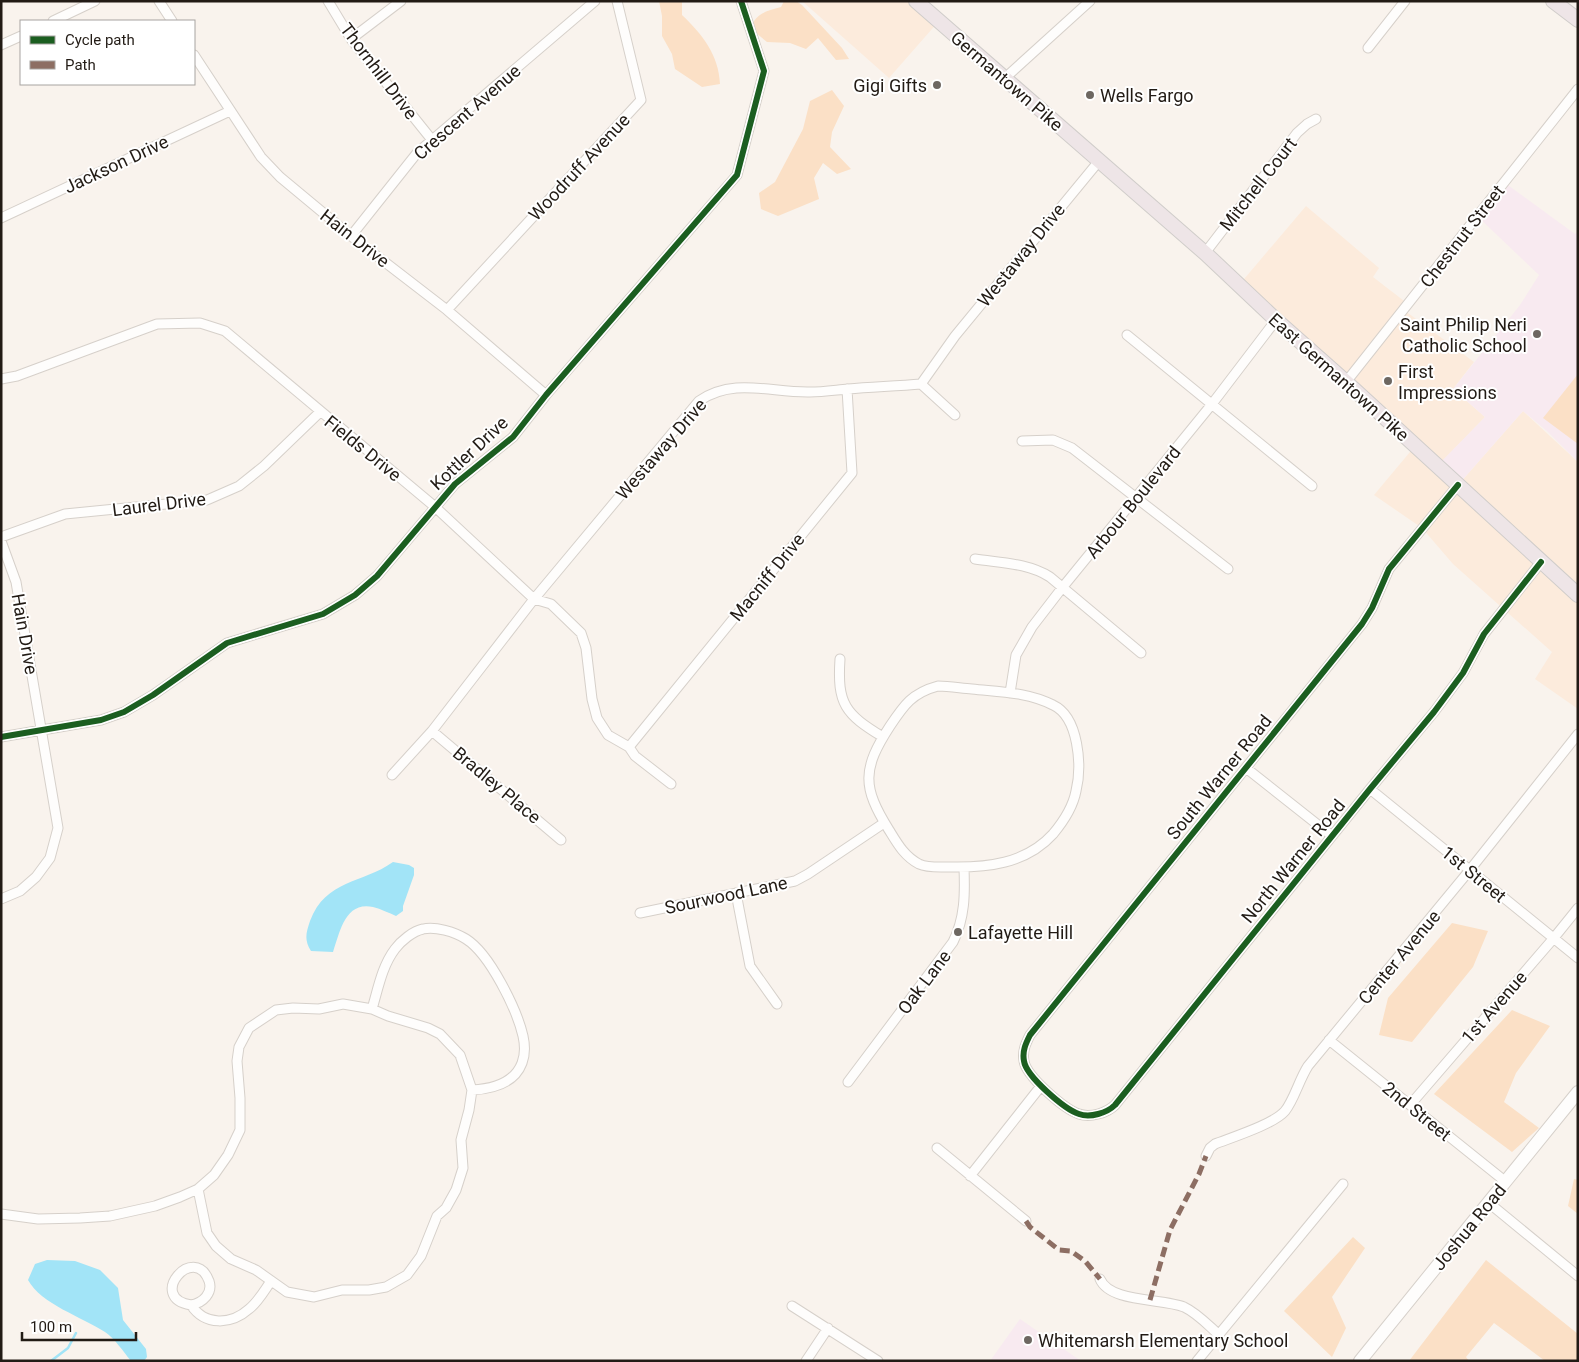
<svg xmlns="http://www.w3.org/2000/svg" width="1579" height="1362" viewBox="0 0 1579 1362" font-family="Roboto,sans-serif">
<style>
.built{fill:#fcebdc}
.education{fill:#f8eaf0}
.green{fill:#fbe0c6}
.water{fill:#a2e4f7}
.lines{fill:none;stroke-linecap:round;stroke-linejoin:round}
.stream{stroke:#a2e4f7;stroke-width:2.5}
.minor-casing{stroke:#d6d0ca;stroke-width:11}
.secondary-casing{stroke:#d6d0ca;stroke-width:14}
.primary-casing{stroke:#d0cdca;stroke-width:16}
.minor{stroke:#fefdfc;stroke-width:9}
.secondary{stroke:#fefdfc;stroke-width:12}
.primary{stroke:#eee5e7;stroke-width:14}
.quiet{stroke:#8d6e63;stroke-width:5;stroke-dasharray:10 5;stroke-linecap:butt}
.cycleway-casing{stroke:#fff;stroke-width:9}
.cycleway{stroke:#1b5e20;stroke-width:6}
.poi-dot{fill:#6d6761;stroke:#fff;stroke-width:2}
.labels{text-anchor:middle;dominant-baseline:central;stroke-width:4;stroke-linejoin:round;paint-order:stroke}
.street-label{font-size:18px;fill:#221b15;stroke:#fff}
.poi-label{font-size:18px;fill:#221b15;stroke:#fff;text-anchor:start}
</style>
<rect width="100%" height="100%" fill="#f9f3ed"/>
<path class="built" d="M802,1H916L939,21L889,78Z
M1306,206L1379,268L1373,277L1408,304L1404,310L1474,362L1453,389L1485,417L1438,466L1458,485L1523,411L1578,462V709L1535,679L1552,652L1453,564L1422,528L1374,495L1415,446L1239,285Z"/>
<path class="education" d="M1505,183L1575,234L1578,231V462L1548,432L1523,411L1458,485L1437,466L1485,417L1453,389L1520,305L1539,275L1477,216Z
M1020,1319L1081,1361H990Z"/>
<path class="green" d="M659,1H682V15C702,34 719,55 720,84L702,87L675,69L672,54L662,36V16Z
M784,1H796L802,5L842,48L849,59L836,60L818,38L806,49L790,43L767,42L750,28C757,13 766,11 781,7Z
M832,90L844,106L832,132L830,147L851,169L837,174L823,163L814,178L819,199L778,216L761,209L759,193L775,182L803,129L810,101Z
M1578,374V444L1543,418Z
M1452,923L1488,931L1473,967L1412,1042L1379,1035L1388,998Z
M1512,1010L1550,1026L1516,1073L1504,1102L1539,1128L1512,1152L1434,1094Z
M1574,1179L1578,1180V1214L1568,1206Z
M1353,1237L1365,1248L1332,1297L1346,1328L1332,1357L1284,1311Z
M1486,1260L1578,1334V1361H1545L1494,1323L1466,1357L1469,1361H1409Z"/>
<path class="water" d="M393,862L409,865L414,868V875L403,906V911L396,916C389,913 381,909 373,907C345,901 340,932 333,952L311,951C304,940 306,933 310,921C326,879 362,884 393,862Z
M47,1260L75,1261L100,1270L118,1288L123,1320L146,1349L147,1357L144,1361H131C123,1351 115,1339 105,1332C82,1317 41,1304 28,1280L35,1264Z"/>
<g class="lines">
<path class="stream" d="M51,1361L68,1348L76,1333"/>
<g class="minor-casing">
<path id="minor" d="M159,1L172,21
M328,1L351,39L432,140
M53,21L95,1
M351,39L401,1
M1,45L21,36
M1368,48L1405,1
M194,55L261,157L280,177L351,236L447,310L546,395
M1005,78L1090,1
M1,218L230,111
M351,236L417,153L595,1
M1205,253L1297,133L1307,124L1316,119
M447,310L641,100L617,1
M1127,335L1312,486
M1,379L17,376L157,324L200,323L225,331L434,506L534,599L551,604L581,633L586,648L592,699L597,718L608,735L629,747L635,756L671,784
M1346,382L1578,89
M921,384L955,415
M1022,441L1053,440L1072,448L1228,569
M1458,485L1389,569L1372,608L1362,624L1030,1035C1026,1043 1022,1051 1024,1061C1026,1076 1064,1109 1079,1114C1090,1118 1107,1113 1115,1105L1370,789L1434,712L1463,673L1484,634L1541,562
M1,537L65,514L207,500L239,486L264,466L320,412
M1,541L16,582L58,828L50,858L36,877L20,891L1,899
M975,559C1001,563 1028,563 1050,577L1141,653
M840,659C837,704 845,714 883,737
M938,686C949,686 960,688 972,689C999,692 1028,692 1053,705C1079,717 1082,766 1076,791C1073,807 1063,822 1053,834C1026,864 986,868 948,867C938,867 928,868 919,864C904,856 897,843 889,830C862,787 862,769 890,726C904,705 912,693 938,686Z
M1010,693L1016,655L1032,627L1062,588L1212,404L1276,320
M432,731L561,840
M1,737L101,720L124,712L153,695L227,643L323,614L355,595L377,576L455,484L513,437L546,395L737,175L764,71L741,1
M629,747L852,473L847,389
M1246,768L1332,836
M392,775L432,731L534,599L699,401C734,377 771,393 810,392C823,392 836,390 848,389C873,387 897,386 921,384L955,336L1099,161
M1370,789L1578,958
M736,893L750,966L777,1004
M640,913L795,881L808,874L884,823
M372,1009C378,989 382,966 395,949C401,941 413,931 423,929C435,926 455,932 466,939C490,954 517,1010 523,1036C525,1045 525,1055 522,1063C514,1084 492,1089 472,1090
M1329,1040L1506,1182
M848,1082L953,942C965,918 965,894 964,868
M1410,1105L1553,939L1578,908
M937,1148L1026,1221
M1206,1156L1210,1148L1215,1144C1233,1137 1274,1124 1285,1111C1294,1100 1299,1080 1308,1066L1469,871L1578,734
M970,1176L1041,1086
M1489,1203L1578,1276
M1,1214L38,1219L80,1218L110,1216L155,1206L180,1197L198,1189L214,1175L228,1155L240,1130V1098L237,1061L239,1047L249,1028L276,1010L293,1008L319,1009L343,1004L372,1009L388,1016L428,1028L440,1034L460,1055L472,1090L469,1110L461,1140L463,1168L456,1190L446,1208L437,1216L421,1256L407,1275L386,1287L369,1290H342L314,1297L287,1292L256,1270L231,1259L216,1246L207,1233L198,1189
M1100,1279C1110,1303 1163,1298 1184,1307C1197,1313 1208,1325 1218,1334
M191,1305C203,1303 213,1293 209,1281C194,1242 146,1298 191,1305C205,1326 231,1325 249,1309C258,1302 264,1291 271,1281
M792,1306L878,1361
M806,1361L828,1328
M1197,1361L1343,1184"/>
</g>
<g class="secondary-casing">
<path id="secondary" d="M1360,1361L1578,1092"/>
</g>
<g class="primary-casing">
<path id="primary" d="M916,1L1205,253L1276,320L1346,382L1578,595
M1553,1L1578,20"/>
</g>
<use href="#minor" class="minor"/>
<use href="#secondary" class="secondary"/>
<use href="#primary" class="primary"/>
<path class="quiet" d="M1026,1221L1030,1227L1059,1250L1071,1251L1085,1261L1100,1279
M1150,1300L1170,1230L1199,1174L1206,1156"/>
<g class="cycleway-casing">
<path id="cycleway" d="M1458,485L1389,569L1372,608L1362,624L1030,1035C1026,1043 1022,1051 1024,1061C1026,1076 1064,1109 1079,1114C1090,1118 1107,1113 1115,1105L1370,789L1434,712L1463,673L1484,634L1541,562
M1,737L101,720L124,712L153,695L227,643L323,614L355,595L377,576L455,484L513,437L546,395L737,175L764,71L741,1"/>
</g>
<use href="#cycleway" class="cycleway"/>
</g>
<g class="poi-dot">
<circle cx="937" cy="85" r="5"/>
<circle cx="1090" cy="95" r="5"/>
<circle cx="1537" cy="334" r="5"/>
<circle cx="1388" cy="381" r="5"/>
<circle cx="958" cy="932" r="5"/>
<circle cx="1028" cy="1340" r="5"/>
</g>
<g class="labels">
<g class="street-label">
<text transform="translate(379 71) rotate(53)">Thornhill Drive</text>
<text transform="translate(1007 81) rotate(41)">Germantown Pike</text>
<text transform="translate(467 112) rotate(-41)">Crescent Avenue</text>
<text transform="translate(116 164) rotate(-25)">Jackson Drive</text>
<text transform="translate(579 167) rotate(-47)">Woodruff Avenue</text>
<text transform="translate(1258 184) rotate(-52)">Mitchell Court</text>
<text transform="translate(1462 236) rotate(-52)">Chestnut Street</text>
<text transform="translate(355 238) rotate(38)">Hain Drive</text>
<text transform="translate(1021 255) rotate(-51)">Westaway Drive</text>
<text transform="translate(1339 377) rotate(42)">East Germantown Pike</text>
<text transform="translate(363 448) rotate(39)">Fields Drive</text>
<text transform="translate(661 449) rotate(-49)">Westaway Drive</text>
<text transform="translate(469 453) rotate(-43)">Kottler Drive</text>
<text transform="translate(1133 502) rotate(-51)">Arbour Boulevard</text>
<text transform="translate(159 504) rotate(-7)">Laurel Drive</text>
<text transform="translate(767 577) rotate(-51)">Macniff Drive</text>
<text transform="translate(25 634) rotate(80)">Hain Drive</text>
<text transform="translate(1219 777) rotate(-51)">South Warner Road</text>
<text transform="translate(497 785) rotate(40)">Bradley Place</text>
<text transform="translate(1293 861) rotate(-51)">North Warner Road</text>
<text transform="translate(1474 874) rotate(39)">1st Street</text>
<text transform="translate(726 895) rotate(-12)">Sourwood Lane</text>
<text transform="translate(1399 957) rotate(-50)">Center Avenue</text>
<text transform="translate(924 982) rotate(-53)">Oak Lane</text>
<text transform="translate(1494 1007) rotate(-49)">1st Avenue</text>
<text transform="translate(1417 1111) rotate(39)">2nd Street</text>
<text transform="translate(1469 1227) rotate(-51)">Joshua Road</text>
</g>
<g class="poi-label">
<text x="927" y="85" text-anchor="end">Gigi Gifts</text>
<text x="1100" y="95">Wells Fargo</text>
<text x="1527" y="324" text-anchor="end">Saint Philip Neri<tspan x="1527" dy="21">Catholic School</tspan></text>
<text x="1398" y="371">First<tspan x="1398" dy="21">Impressions</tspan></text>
<text x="968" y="932">Lafayette Hill</text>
<text x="1038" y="1340">Whitemarsh Elementary School</text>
</g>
</g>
<rect width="1579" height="1362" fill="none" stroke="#221b15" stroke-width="5"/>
<rect x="20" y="20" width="175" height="65" fill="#ffffff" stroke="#a7a4a1"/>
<rect x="30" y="36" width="25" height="8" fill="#1b5e20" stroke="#a7a4a1"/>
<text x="65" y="45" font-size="15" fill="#221b15">Cycle path</text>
<rect x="30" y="61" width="25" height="8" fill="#8d6e63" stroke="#a7a4a1"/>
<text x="65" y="70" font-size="15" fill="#221b15">Path</text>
<path d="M22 1332v8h114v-8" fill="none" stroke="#221b15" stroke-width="2.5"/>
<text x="30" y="1332" font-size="15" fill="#221b15" stroke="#ffffff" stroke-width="4" paint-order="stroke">100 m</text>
</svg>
